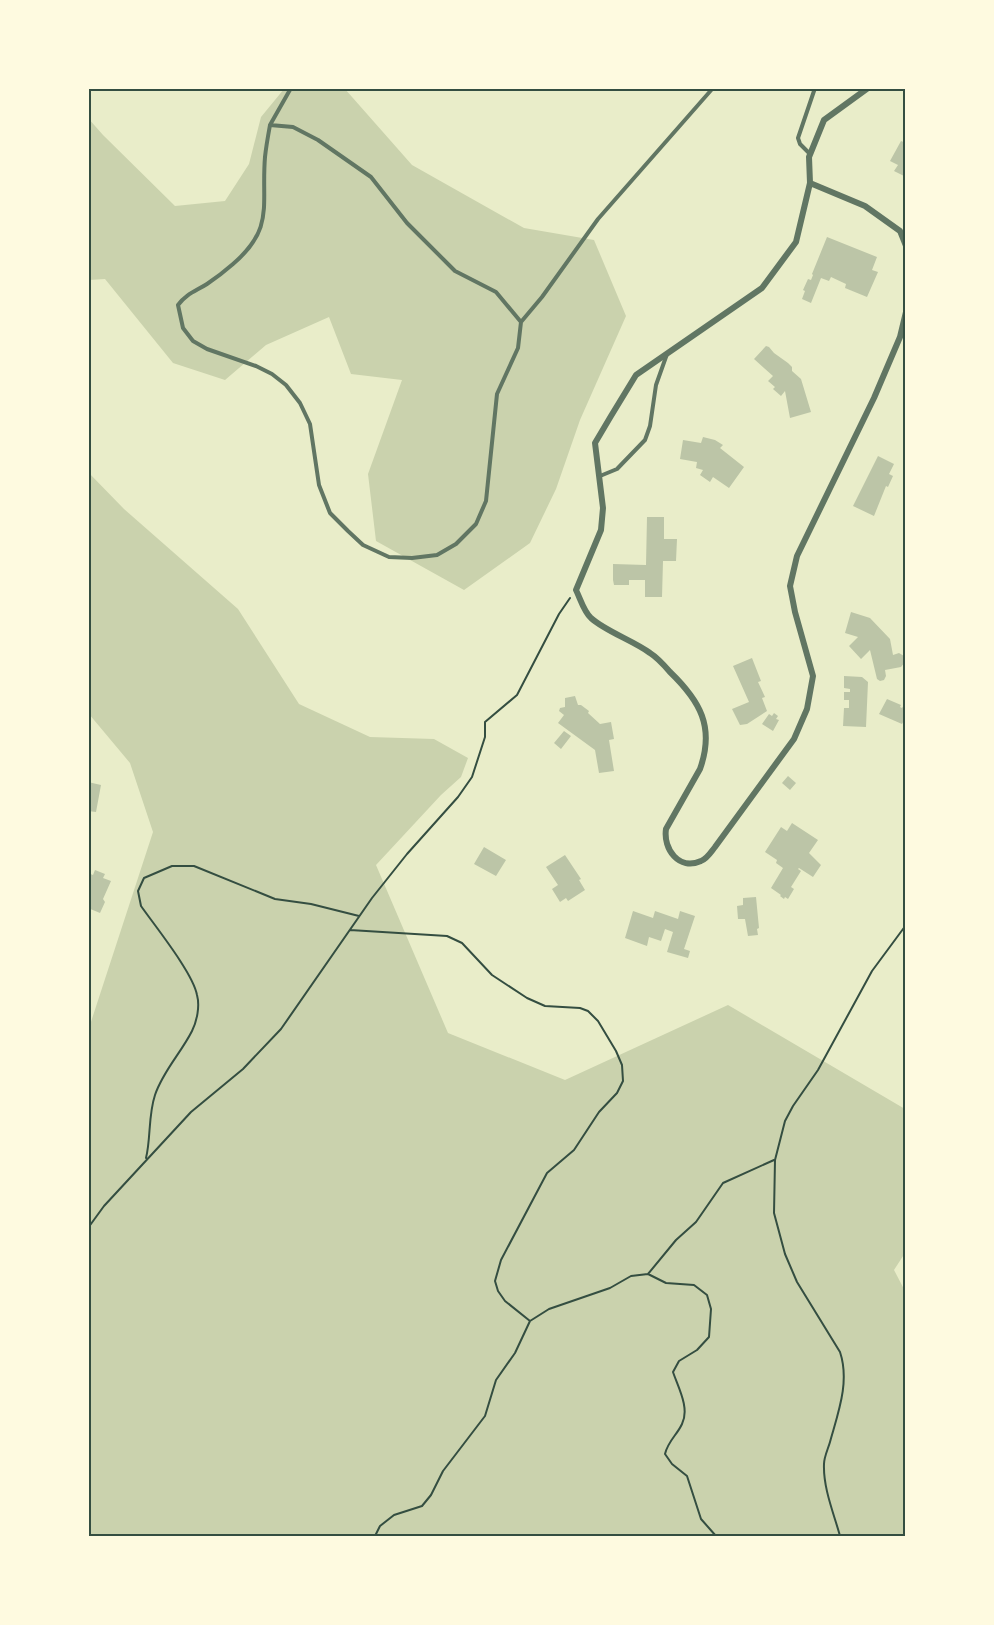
<svg xmlns="http://www.w3.org/2000/svg" width="994" height="1625" viewBox="0 0 994 1625" font-family="Rubik,sans-serif">
<style>
.green{fill:#cad2ad}
.building{fill:#bcc5a7}
.lines{fill:none;stroke-linecap:round;stroke-linejoin:round}
.path{stroke:#344e41;stroke-width:2}
.service{stroke:#617663;stroke-width:4}
.minor{stroke:#617663;stroke-width:6}
.neatline{fill:none;stroke:#344e41;stroke-width:2}
</style>
<rect width="100%" height="100%" fill="#e9edc9"/>
<path class="green" d="M284,89H345L412,165L524,228L594,240L626,316L580,420L556,489L530,543L464,590L376,541L368,474L402,380L351,374L329,317L266,345L225,380L173,363L105,279L89,280L88,118L103,135L175,206L225,201L249,164L261,117Z
M88,472L124,509L238,609L299,704L370,737L434,739L468,758L461,777L441,795L376,865L448,1033L565,1080L728,1005L905,1109V1253L894,1270L906,1293L905,1536H89V1028L153,832L130,763L89,714Z"/>
<path class="building" d="M901,141L906,143V177L894,171L898,165L890,161Z
M827,237L877,257L872,270L878,272L867,297L845,288L846,284L831,277L829,281L821,278L811,303L802,299L805,291L803,290L808,279L811,280L813,275L812,274Z
M766,346L769,347L774,353L788,363L792,367V371L801,379L811,412L790,418L785,391L781,396L773,389L775,387L768,381L773,376L754,359Z
M703,437L715,440L723,445L720,448L744,467L729,488L713,477L710,482L700,475L703,470L696,468L697,462L680,459L683,440L701,443Z
M878,456L894,464L889,474L893,476L888,487L886,486L874,516L853,506Z
M647,517H664V539H677L676,561H663L662,597H645V580H629V585H614L613,580V564L646,565Z
M851,612L870,618L890,639L893,655L899,653L904,656L905,662L901,667L885,670L886,676L884,680L880,681L877,679L870,650L861,659L849,646L858,637L845,633Z
M752,658L761,681L758,682L765,697L762,698L767,711L747,724L740,725L732,709L749,702L733,666Z
M844,676L862,677L868,682L866,727L843,726L844,708H849V700H844V692H850V689L844,688Z
M575,696L578,705H581L589,711L588,713L600,724L611,722L614,739L609,740L614,771L599,773L595,750L558,723L564,715L559,711L560,708L565,707V698Z
M887,699L901,705L900,707L902,708L904,705L906,706V717L902,724L879,714Z
M774,713L778,716L776,719L779,720L773,731L762,724L769,714L772,716Z
M564,731L571,736L561,749L554,743Z
M788,776L796,783L790,790L782,783Z
M88,782L101,785L96,812L88,811Z
M792,823L818,840L809,853L821,865L813,877L799,868L798,869L801,871L791,887L794,889L788,899L785,897L784,899L780,896L781,895L771,888L783,868L776,863L777,860L765,852L781,827L787,831Z
M484,847L506,860L496,876L474,864Z
M565,855L581,879L579,880L585,890L568,901L566,898L560,902L552,889L558,885L546,867Z
M95,870L105,874L103,878L111,881L103,899L105,902L100,913L88,908V873L93,875Z
M756,897L759,928L757,929L758,935L748,936L745,919H738L737,906L743,905V898Z
M633,911L653,918L655,911L678,919L680,911L695,916L684,949L690,951L688,958L667,952L673,932L665,929L661,941L649,937L647,946L625,938Z"/>
<g class="lines">
<path class="path" d="M350,930L447,936L462,943L492,975L527,998L545,1006L580,1008L588,1011L598,1021L616,1051L622,1065L623,1081L617,1093L599,1112L574,1150L547,1173L501,1260L495,1281L498,1291L505,1301L530,1321
M146,1158C151,1138 148,1116 155,1095C163,1071 181,1053 192,1031C197,1021 200,1006 197,995C193,973 155,926 141,906L138,891L144,878L172,866H194L275,899L311,904L359,916
M88,1228L104,1206L191,1112L243,1069L281,1029L372,898L407,854L458,797L472,777L485,737V722L517,695L559,614L570,598
M648,1274L676,1240L696,1222L723,1183L774,1160
M375,1536L380,1526L394,1515L422,1506L431,1495L443,1471L485,1416L496,1380L515,1353L530,1321L549,1309L610,1288L631,1276L648,1274L666,1283L694,1285L707,1295L711,1309L709,1337L697,1350L679,1361L673,1372C678,1387 690,1408 682,1424C677,1435 668,1441 665,1454L672,1464L687,1476L701,1519L716,1536
M840,1536C834,1514 823,1488 824,1464C824,1457 828,1449 830,1442C838,1413 850,1382 840,1352L797,1282L785,1254L774,1213L775,1160L785,1121L793,1106L818,1070L872,971L906,925"/>
<path class="service" d="M291,88L270,125L293,127L318,140L371,177L407,223L455,271L496,292L521,322
M270,125C268,136 266,147 265,157C261,205 275,228 233,264C225,271 216,278 207,284C196,291 186,294 178,305L183,328L193,341L207,349L256,366L272,374L286,385L300,403L310,424L319,485L330,513L348,531L363,545L389,557L412,558L437,555L456,544L476,524L486,501L497,394L518,348L521,322L542,297L598,219L713,88
M810,154L800,144L798,138L815,88
M600,476L617,469L645,440L650,426L656,385L667,354"/>
<path class="minor" d="M868,88L824,120L809,157L810,183L796,242L762,288L636,375L611,416L595,443L603,508L601,530L576,590C580,598 584,612 591,618C605,631 634,641 650,653C658,658 664,665 670,672C700,701 715,727 700,769L666,829C663,849 679,871 701,861C707,859 711,852 715,847L794,739L807,709L813,676L795,612L790,586L797,556L874,398L900,337L906,312
M810,183L865,206L900,231L906,246"/>
</g>
<rect width="994" height="1625" fill="none" stroke="#fefae0" stroke-width="180"/>
<rect x="90" y="90" width="814" height="1445" class="neatline"/>
</svg>
